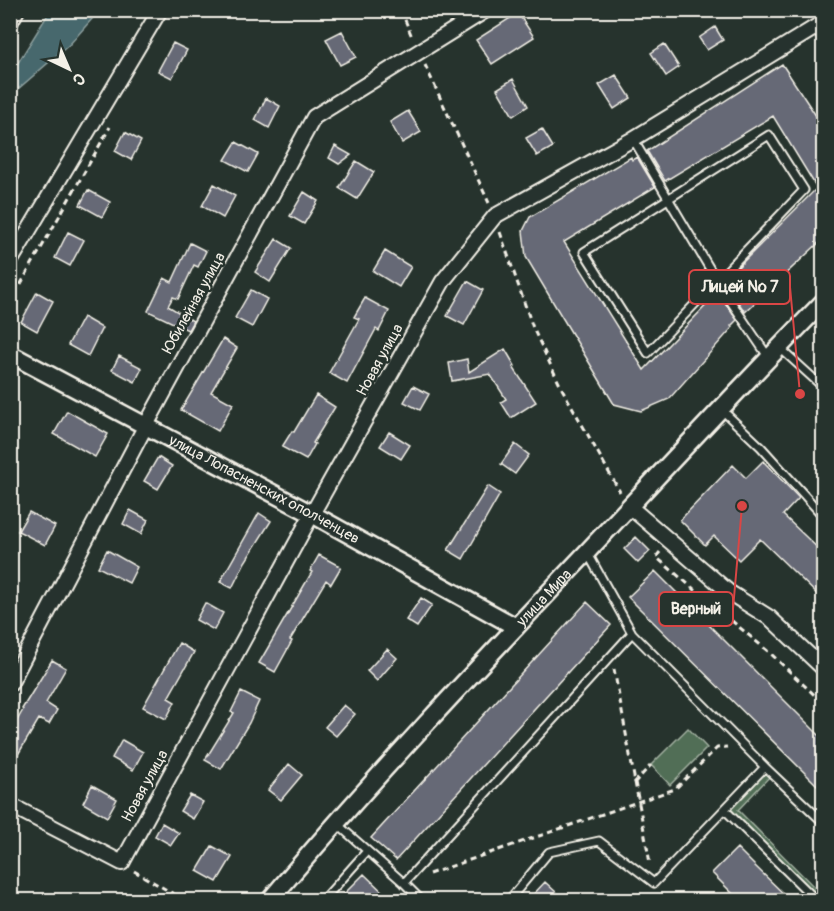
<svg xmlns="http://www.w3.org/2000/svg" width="834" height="911" viewBox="0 0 834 911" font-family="Pangolin,sans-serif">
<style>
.green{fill:#516e57;stroke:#a2b0a0;stroke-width:1.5}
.water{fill:#47686d;stroke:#8c9f9e;stroke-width:1.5}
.building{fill:#666976;stroke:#f4f1e8;stroke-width:1.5}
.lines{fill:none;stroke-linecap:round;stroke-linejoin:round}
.service-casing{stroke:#f4f1e8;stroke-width:11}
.minor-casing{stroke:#f4f1e8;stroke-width:18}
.tertiary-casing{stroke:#f4f1e8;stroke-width:21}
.path{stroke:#f4f1e8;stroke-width:3;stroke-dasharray:6 4.5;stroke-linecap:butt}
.service{stroke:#26332d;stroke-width:7}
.minor{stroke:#26332d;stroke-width:14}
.tertiary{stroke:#26332d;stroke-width:16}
.labels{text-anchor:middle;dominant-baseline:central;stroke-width:5;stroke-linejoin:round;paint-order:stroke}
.street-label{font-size:15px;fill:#f4f1e8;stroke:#26332d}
.leader{fill:none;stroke:#da4645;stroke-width:2}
.callout-dot{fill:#da4645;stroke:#26332d;stroke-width:2}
.callout{fill:#26332d;stroke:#da4645;stroke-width:2}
.callout-label{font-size:16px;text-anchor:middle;font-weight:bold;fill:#f4f1e8}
</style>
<rect width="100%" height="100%" fill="#26332d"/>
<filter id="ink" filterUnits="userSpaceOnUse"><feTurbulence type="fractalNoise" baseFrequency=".0167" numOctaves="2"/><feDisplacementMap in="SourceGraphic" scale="12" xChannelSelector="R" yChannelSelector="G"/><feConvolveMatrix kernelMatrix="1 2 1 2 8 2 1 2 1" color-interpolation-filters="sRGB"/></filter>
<g filter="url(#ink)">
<path class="green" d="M688,728L707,748L670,785L651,765Z
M765,767L772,774L738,810L823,896V900H816L725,810Z"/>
<path class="water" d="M50,11H99L70,44L11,95V74Z"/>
<path class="building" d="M518,13L534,37L492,64L476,40Z
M715,27L723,40L707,50L699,38Z
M342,31L356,57L340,65L326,39Z
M173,43L187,50L172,78L158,71Z
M664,44L679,67L666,76L651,53Z
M782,64L824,128V238L745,312L726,285L729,281L727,278L817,188L773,116L665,181L647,151Z
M616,75L631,98L614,109L599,85Z
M513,79L528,106L513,116L497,89Z
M266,98L280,106L269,128L255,120Z
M408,111L421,132L402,143L390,122Z
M542,129L553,147L537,156L526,138Z
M125,132L141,141L131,160L115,151Z
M236,142L258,154L248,172L225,160Z
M335,146L351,155L339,164L329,158Z
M631,157L632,160L637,157L655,187L564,242L644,370L718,293L737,320L731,326L732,328L669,399L641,411L614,404L526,257L523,231L530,217Z
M356,161L374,172L357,199L339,188Z
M214,184L235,196L223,218L202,206Z
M88,190L110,202L102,217L80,205Z
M304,192L318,201L304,224L290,216Z
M68,232L84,240L70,266L55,258Z
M276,239L291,248L270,282L255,272Z
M190,243L206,251L198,267L194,265L178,299L173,297L168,306L193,321L188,330L148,311L164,278L172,282Z
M385,251L411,267L399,287L373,271Z
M467,281L483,290L464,325L447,316Z
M251,290L267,299L252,327L235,318Z
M37,292L53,301L37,331L21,322Z
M365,298L389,311L379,331L376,329L347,383L329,373L359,319L354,317Z
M83,317L102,328L88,356L68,345Z
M223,339L237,348L211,392L233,404L218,431L181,410Z
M505,349L515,366L513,367L536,402L511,418L501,402L506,399L490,374L452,381L449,363L467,359L469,372Z
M119,356L142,368L135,382L112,370Z
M413,386L429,394L420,410L404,402Z
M316,395L335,407L313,443L315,444L306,460L282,447L292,431L294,432Z
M67,411L108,434L95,457L54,434Z
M389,432L410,445L401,459L380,446Z
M515,444L529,455L515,474L501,464Z
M158,457L172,466L158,489L144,481Z
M763,461L799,498L783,515L824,554V601L760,539L739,560L714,536L705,545L680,520L733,465L746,478Z
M488,486L500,494L463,559L448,550Z
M130,510L148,520L141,534L123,524Z
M29,512L55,526L45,545L18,531Z
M259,513L271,521L245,562L232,588L220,582Z
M636,537L650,551L638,563L624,549Z
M107,550L137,567L129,583L98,567Z
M319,555L341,567L331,584L326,580L290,640L292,641L275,672L259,663L312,572L310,571Z
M655,571L824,740V792L628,597Z
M421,598L432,605L417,627L406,620Z
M587,602L611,625L396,860L371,838Z
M205,603L223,613L214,630L196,620Z
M179,643L194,652L168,698L175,702L166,719L143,707Z
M387,649L397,658L377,681L367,671Z
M52,660L66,668L46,703L57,710L49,724L39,719L10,768V733L23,710L22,709Z
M241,692L259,701L249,723L221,769L205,760L234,713L231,712Z
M344,705L355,714L336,736L325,727Z
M122,740L143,752L133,770L112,758Z
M289,764L302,775L281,800L268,790Z
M92,785L117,799L107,817L83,803Z
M190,795L203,802L193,819L180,811Z
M162,823L179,833L171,845L155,836Z
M212,846L232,857L217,882L197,871Z
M737,848L754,865L790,900H739L712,873Z
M364,874L391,900H338Z
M545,882L557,893L550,900H528Z"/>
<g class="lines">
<g class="service-casing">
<path id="service" d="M10,30L21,10
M769,135L804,190L648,353L584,252Z
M633,139L717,281L769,358
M779,347L824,388
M722,410L761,447L824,517
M765,767L824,823
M725,810L816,900
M336,823L404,883
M326,900V897L367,851
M421,900L404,883L632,633L587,552
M509,900L549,852L599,841L654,883L765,767L632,633"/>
</g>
<g class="minor-casing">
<path id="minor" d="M10,262L160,10
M629,506L730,593L770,618L824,669
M10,684L145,427L314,117L486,10
M10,805L122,863L312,514L443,281L495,216L633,139L824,22"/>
</g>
<g class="tertiary-casing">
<g id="tertiary">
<path id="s1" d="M10,354L312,514L516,627"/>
<path id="s2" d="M270,900C371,780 479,666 587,552C665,468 743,384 824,301"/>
</g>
</g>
<path class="path" d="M401,10L412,37
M425,65L489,203
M500,232L533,328L561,387L620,492
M10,303L110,127
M660,552L656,557L770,653L824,704
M614,669L650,863
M634,783L651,765
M134,871L184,900
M429,874L675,789L717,748L727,747"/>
<use href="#service" class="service"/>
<use href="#minor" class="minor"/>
<use href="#tertiary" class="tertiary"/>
</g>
</g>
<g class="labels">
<g class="street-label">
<text transform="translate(194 303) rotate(-61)">Юбилейная улица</text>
<text transform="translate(380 360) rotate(-61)">Новая улица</text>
<text stroke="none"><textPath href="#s1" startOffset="288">улица Лопасненских ополченцев</textPath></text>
<text stroke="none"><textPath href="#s2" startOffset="408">улица Мира</textPath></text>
<text transform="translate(145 786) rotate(-61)">Новая улица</text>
</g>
</g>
<path class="leader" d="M800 394L790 287M742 506L733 609"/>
<g class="callout-dot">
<circle cx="800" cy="394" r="6"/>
<circle cx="742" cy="506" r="6"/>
</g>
<g class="callout">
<rect x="689" y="270" width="101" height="34" rx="6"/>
<rect x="659" y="592" width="74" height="34" rx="6"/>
</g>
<g class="callout-label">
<text x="740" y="292">Лицей № 7</text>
<text x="696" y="614">Верный</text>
</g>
<rect width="834" height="911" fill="none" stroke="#26332d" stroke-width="36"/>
<rect x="18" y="18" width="798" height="875" fill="none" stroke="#f4f1e8" stroke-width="2" filter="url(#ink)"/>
<g transform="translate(69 69) rotate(136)" stroke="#26332d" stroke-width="4.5" paint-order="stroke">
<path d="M0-4.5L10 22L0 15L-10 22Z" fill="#f4f1e8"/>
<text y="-9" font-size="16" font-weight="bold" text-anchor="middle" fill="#f4f1e8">С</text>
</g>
</svg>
